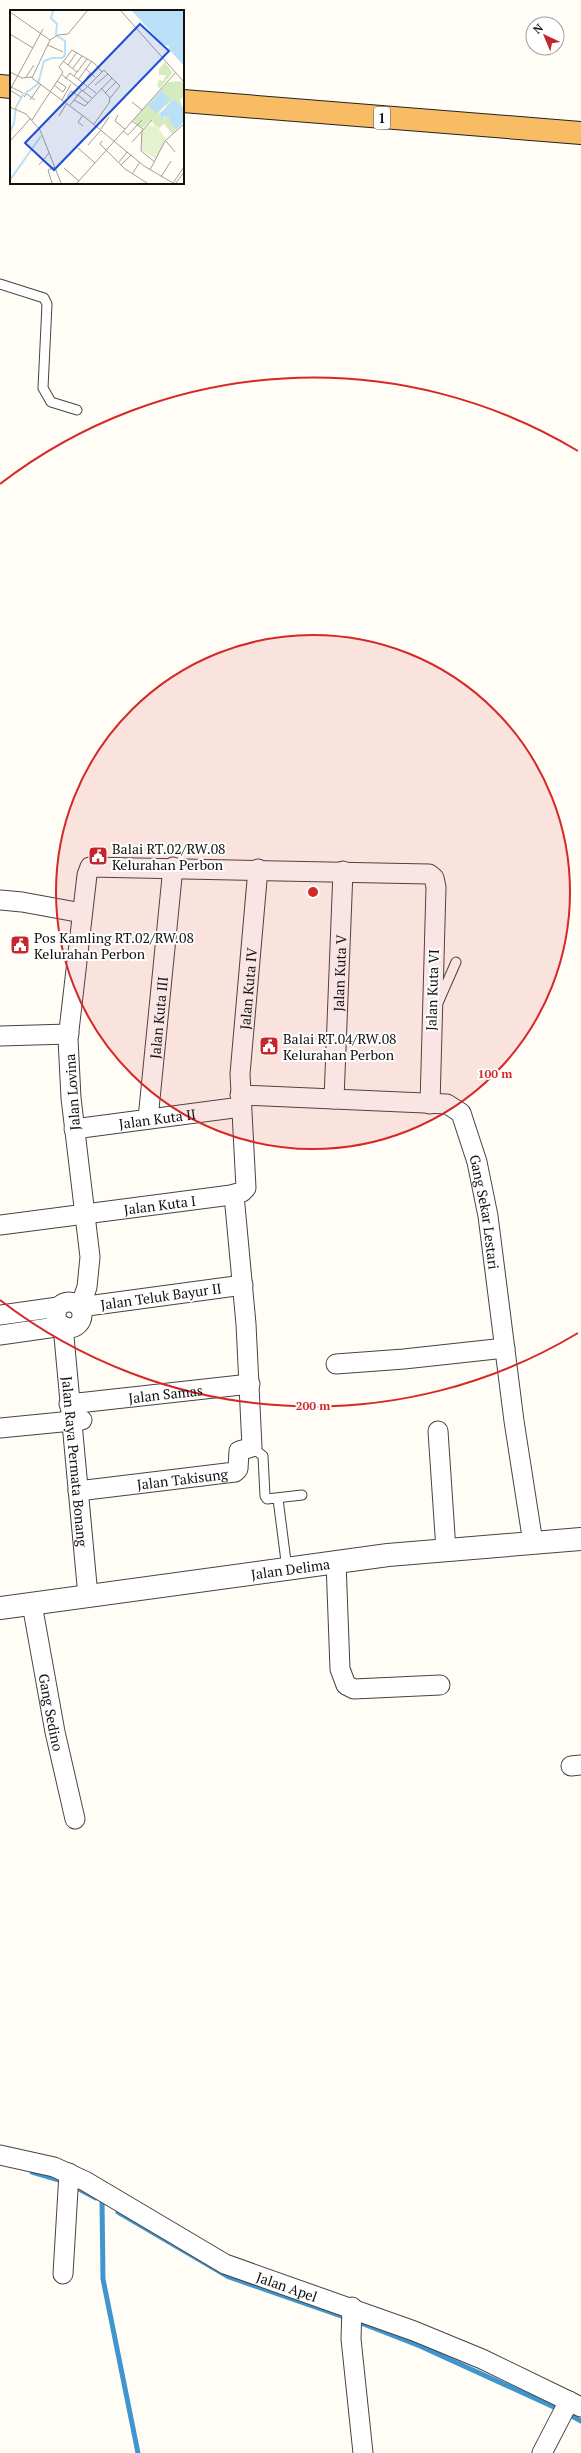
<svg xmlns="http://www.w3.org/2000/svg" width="581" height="2453" viewBox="0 0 581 2453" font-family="'PT Serif',serif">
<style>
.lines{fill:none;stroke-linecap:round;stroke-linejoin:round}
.stream{stroke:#3f96cf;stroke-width:5}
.service-casing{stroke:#444;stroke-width:11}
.minor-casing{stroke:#444;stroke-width:21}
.tertiary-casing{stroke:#444;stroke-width:24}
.trunk-casing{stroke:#222;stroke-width:24}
.service{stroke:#fff;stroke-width:9}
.minor{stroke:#fff;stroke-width:19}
.tertiary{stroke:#fff;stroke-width:22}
.trunk{stroke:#f7bc64;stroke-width:22}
.ring{fill:none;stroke:#d62828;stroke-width:2}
.labels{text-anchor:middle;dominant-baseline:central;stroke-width:4;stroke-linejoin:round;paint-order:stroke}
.shield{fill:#fff;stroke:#585858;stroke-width:1}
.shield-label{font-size:13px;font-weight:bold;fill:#111}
.poi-label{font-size:14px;fill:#111;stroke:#fff;text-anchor:start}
.street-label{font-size:14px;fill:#111;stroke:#fff}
.inset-river{fill:none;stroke:#b9e0f7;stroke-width:2}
.inset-road{fill:none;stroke:#a09f9a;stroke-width:1}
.view{fill:#1d4ed8;fill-opacity:0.15;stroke:#1d4ed8;stroke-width:2}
.inset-edge{fill:none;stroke:#111;stroke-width:2}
.centre{fill:#d62828;stroke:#fff;stroke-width:2}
.ring-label{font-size:12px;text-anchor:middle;font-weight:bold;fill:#d62828;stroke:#fff;stroke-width:4;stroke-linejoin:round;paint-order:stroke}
</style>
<rect width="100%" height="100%" fill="#fffdf5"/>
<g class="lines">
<path class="stream" d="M32,2172L59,2180
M77,2188L96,2198
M102,2201L103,2279L138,2453
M118,2212L229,2277L344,2317
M356,2321L420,2346L556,2408
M570,2415L581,2421"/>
<g class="service-casing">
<path id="service" d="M0,284L44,298L47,304L43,388L51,402L77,410
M438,1003L456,962
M252,1447L263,1456L265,1496L267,1499L302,1495
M278,1499L287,1569"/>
</g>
<g class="minor-casing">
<g id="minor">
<path d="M0,900L22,902L82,913"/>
<path d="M0,1036L69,1034"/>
<path id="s1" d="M240,1095L447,1104L461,1113L477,1162L488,1216L514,1421L533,1543"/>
<path id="s2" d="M334,1099L343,871"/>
<path id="s3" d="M148,1119L173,867"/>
<path id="s4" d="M74,1129L241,1107"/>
<path id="s5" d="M0,1225L231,1195L242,1192L246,1188L240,1074L258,869"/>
<path d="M243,1285L80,1307L87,1287L90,1257L71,1098L68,1039L87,875L90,867L429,874L434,878L436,887L430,1104"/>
<circle cx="69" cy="1315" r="13"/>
<path d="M0,1315L58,1307"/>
<path id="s6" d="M63,1326L88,1596"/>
<path d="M0,1335L63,1326"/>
<path d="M336,1364L404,1359L505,1348"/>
<path id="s7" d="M69,1404L250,1384"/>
<path d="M0,1428L82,1420"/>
<path d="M438,1431L446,1550"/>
<path id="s8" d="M78,1491L235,1472L238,1469L239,1451L252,1447L246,1324L234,1195"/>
<path d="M336,1562L340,1669L346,1685L354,1689L440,1685"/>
<path id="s9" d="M32,1604L55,1732L75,1819"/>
<path d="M571,1766L581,1765"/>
<path id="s10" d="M0,2155L54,2167L85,2181L225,2264L414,2331L482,2359L581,2407"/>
<path d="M63,2274L69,2173"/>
<path d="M352,2307L351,2339L363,2453"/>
<path d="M542,2453L569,2401"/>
</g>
</g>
<g class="tertiary-casing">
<g id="tertiary">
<path id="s11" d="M0,1608L388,1555L581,1539"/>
</g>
</g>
<g class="trunk-casing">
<path id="trunk" d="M0,86L11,87
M183,101L581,133"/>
</g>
<use href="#service" class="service"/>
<use href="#minor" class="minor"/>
<use href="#tertiary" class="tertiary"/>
<use href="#trunk" class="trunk"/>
</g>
<circle cx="313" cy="892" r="257" fill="#d62828" fill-opacity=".12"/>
<g class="ring">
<circle cx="313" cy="892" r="257"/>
<path d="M578 1333A514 514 0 0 1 0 1300M0 484A514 514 0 0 1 578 451"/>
</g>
<defs>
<g id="civic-square" transform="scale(1)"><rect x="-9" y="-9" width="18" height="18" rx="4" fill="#c4262e" stroke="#fff"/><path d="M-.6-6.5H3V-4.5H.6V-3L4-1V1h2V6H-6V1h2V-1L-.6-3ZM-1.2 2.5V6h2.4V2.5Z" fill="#fff"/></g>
</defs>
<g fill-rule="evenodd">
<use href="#civic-square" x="98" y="856"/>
<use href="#civic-square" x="20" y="945"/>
<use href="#civic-square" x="269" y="1046"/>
</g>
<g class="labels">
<rect class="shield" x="374" y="107" width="16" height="22" rx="3"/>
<g class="shield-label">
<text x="382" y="118">1</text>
</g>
<g class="poi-label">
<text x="112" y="848">Balai RT.02/RW.08<tspan x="112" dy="16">Kelurahan Perbon</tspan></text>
<text x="34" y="937">Pos Kamling RT.02/RW.08<tspan x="34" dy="16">Kelurahan Perbon</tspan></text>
<text x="283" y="1038">Balai RT.04/RW.08<tspan x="283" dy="16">Kelurahan Perbon</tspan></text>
</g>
<g class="street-label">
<text stroke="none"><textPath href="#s2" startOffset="126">Jalan Kuta V</textPath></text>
<text stroke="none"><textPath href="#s5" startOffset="450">Jalan Kuta IV</textPath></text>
<text transform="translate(432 990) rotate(-88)">Jalan Kuta VI</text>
<text stroke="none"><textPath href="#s3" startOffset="102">Jalan Kuta III</textPath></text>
<text transform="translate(72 1092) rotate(-94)">Jalan Lovina</text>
<text stroke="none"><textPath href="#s4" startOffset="84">Jalan Kuta II</textPath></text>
<text stroke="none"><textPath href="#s5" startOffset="161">Jalan Kuta I</textPath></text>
<text stroke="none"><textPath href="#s1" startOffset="326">Gang Sekar Lestari</textPath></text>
<text transform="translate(161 1296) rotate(-8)">Jalan Teluk Bayur II</text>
<text stroke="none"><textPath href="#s7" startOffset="97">Jalan Samas</textPath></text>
<text stroke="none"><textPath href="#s6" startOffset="136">Jalan Raya Permata Bonang</textPath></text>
<text stroke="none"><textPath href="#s8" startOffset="105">Jalan Takisung</textPath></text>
<text stroke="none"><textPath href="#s11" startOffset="293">Jalan Delima</textPath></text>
<text stroke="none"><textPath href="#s9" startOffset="110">Gang Sedino</textPath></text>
<text stroke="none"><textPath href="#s10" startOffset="318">Jalan Apel</textPath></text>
</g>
</g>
<g transform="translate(10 10)">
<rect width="174" height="174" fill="#fffdf5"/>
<path d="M155,52L162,63L150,78L147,76L149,70L153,71L156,65H149V59ZM171,71L174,74V86L170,90L174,100L164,89L157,95L166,120L162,124L154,114L149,118L143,114L142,110L132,118L123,110L158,72ZM156,95L162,112L154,103L156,108L154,106V110L150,106L149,102Z" fill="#d5ebbd" fill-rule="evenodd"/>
<path d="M139,115L148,117L156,130L146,149L131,140L132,121Z" fill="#e6f2cf"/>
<path d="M122,1H174V56L158,38L160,36L153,35ZM151,81L160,89L147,103L138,96ZM164,89L174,99V112L166,120L158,107L154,106L153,110L149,104Z" fill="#b9e0f7"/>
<path class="inset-river" d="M0,122L4,113L6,97L13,85L28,74L34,51L42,48H52L55,45V31L46,25L47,14L41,8L43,1M0,170L31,126"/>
<path class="inset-road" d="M111,1L174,72M0,2L40,30L22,68L76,108L134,156L163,173M0,24L23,38M40,30L48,25L58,24L77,1M38,35L53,42M53,51L67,62M58,55L67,42M63,58L72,46M76,59L85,67M0,62L12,68L22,67M51,64L73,81M64,66L77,49M16,67L24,55M55,69L60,63L86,83M68,70L81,52M73,73L80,63M44,75L53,82L56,77L47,71M85,75L98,64M1,77L13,83M91,78L100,88M0,80L33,19M0,80L11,87M95,83L106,72M68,85L78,93M14,87L17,84L25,90M57,87L61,81L68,86M82,88L73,81L94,60L110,76L100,88M20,90L31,74M52,90L61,74M64,90L75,96L102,68M122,92L132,100M60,95L72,80M0,97L16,104L30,120L51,173M108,105L105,111L115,119M49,106L57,93M22,110L53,62L49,57L62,40L84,53L92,62M122,111L133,119M84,114L99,93L100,88M73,116L68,112L73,105M91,119L99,107M132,120L131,141L145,152M113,121L118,125L132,110M0,131L21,108M92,131L90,134L115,159L137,173M156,131L165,142M122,132L142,110M78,135L91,120M68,138L85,153M109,152L117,142M29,155L39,143M111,155L121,145M54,158L69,171M140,160L155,131L174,114M122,164L130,152M151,167L161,151M42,173L38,160L45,157M67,173L166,62M163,173L174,157M166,173L174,162"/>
<path class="view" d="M130,14L159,41L44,160L15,133Z"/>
<rect width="174" height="174" class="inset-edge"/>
</g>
<circle cx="313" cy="892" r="6" class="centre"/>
<g class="ring-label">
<text x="495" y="1078">100 m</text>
<text x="313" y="1410">200 m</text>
</g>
<g transform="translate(545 36) rotate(316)"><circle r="19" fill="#ffffff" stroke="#a0a0a0"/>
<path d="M0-3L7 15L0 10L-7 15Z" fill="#c4262e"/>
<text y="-6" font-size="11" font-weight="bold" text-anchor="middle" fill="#111111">N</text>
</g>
</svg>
